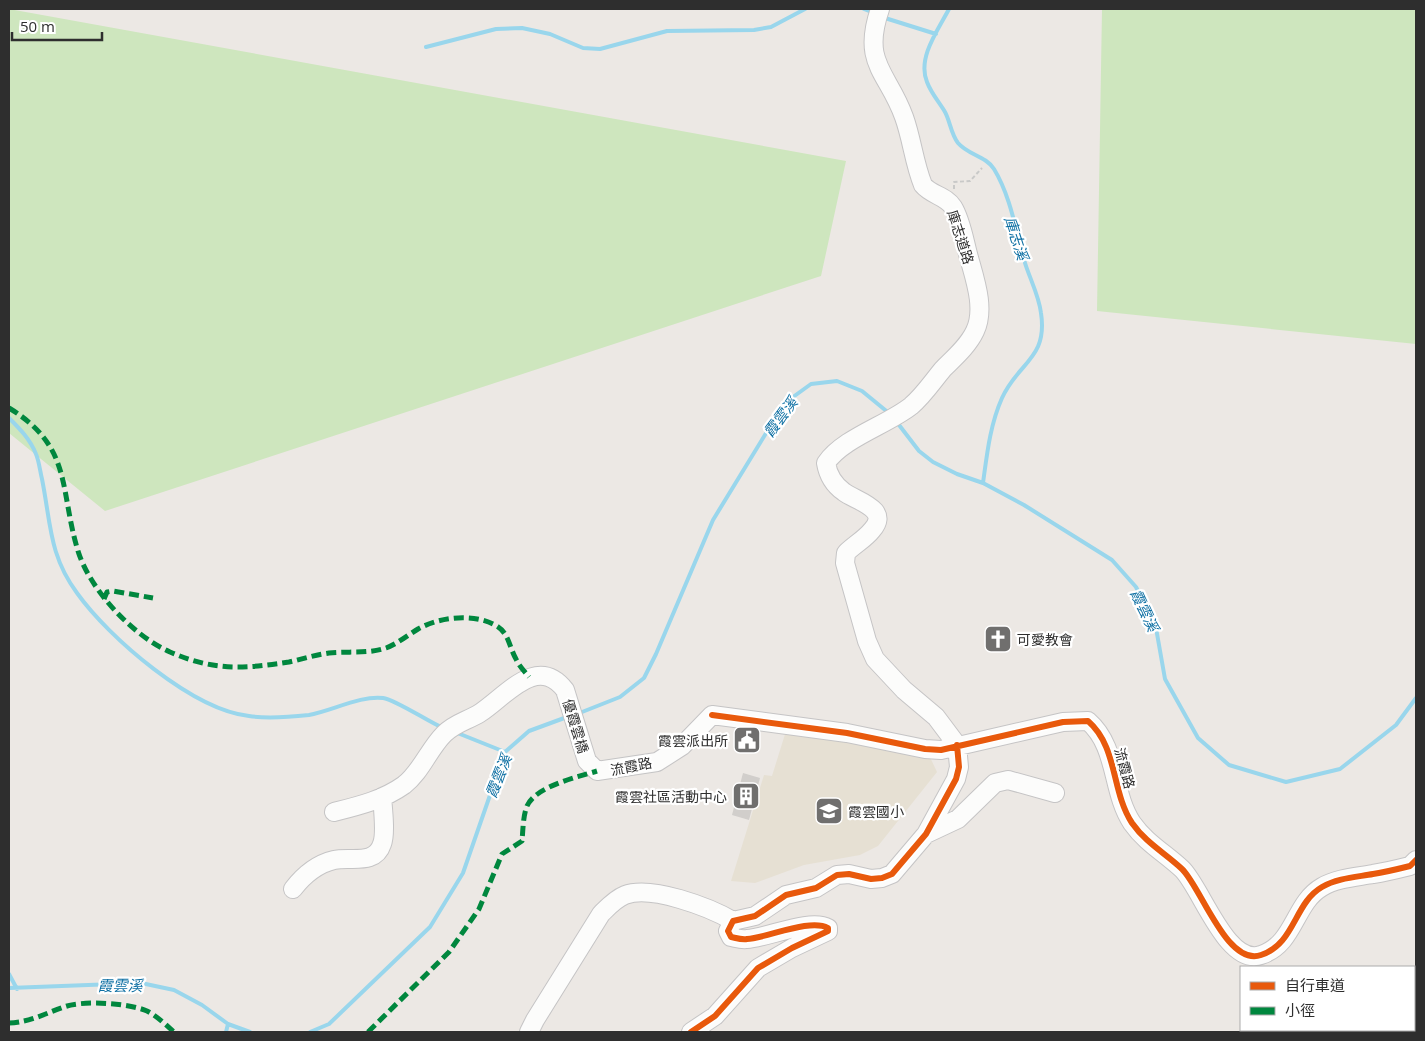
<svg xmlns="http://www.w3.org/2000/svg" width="1425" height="1041" viewBox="0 0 1425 1041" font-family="'Open Sans','Noto Sans TC',sans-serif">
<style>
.education{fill:#e6e0d3}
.green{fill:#cee6be}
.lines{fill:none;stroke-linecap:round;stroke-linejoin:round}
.stream{stroke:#99d6ec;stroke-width:4}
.building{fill:#d1cecb}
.minor-casing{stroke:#c5c4c5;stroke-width:20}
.path{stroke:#c9c9c8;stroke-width:2;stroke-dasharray:4 2.5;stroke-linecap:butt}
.minor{stroke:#fcfcfb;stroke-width:18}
.quiet{stroke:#00873e;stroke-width:5;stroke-dasharray:10 5;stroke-linecap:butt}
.cycleway-casing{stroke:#fff;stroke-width:9}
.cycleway{stroke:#e8590c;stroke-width:6}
.labels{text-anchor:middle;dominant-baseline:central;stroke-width:4.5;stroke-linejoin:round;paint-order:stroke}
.street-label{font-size:14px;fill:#2e2e2e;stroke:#fff}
.poi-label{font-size:14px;fill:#2e2e2e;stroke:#fff;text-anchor:start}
.water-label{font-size:15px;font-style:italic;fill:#0d6fa3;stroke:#fff}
</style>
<rect width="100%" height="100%" fill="#ece8e4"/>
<path class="education" d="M786,731L929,755L937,772L878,846L860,855L804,865L755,883L731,881L764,775L772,776Z"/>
<path class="green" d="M9,9L846,161L821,276L105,511L9,433Z
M1102,9H1416V344L1097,311Z"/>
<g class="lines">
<path class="stream" d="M864,9L869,11
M949,9C938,30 917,58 927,82C931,93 939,102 945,112C950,121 951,134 958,143C968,155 986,156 994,169C1011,197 1016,232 1025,263C1030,279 1039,296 1041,313C1048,359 1018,362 1002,398C990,425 987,454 983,483
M885,18L936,34
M426,47L496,29L522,28L550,34L583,48L600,49L667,31L754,30L771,27L805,9
M9,418C20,429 30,439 36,454C39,461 40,471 42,479C51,524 49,555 77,593C109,638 193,710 249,716C268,719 290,717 309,715C331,711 362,695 383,698C396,700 427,721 443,728
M896,421L919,451L933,462L957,474L983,483L1024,505L1112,560L1136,587L1156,628L1165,679L1198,738L1229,765L1286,782L1340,769L1396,725L1416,698
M577,714L620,697L644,678L656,654L713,520L771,425L793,397L811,384L837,381L862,391L890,414
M455,732L505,752
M9,974L17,989
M9,988L141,983L174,990L202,1005L228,1024L250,1032
M226,1032L228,1024
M310,1032L329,1024L430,927L463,873L505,752L529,731L567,717"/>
</g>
<path class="building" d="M743,773L760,778L749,820L732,815Z"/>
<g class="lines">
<g class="minor-casing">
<path id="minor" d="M334,812C358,806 383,800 404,785C421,772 429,749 444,734C455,723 467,721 480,713C506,696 537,654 565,690L587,761L597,771L657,762L682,746L712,715L847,733L925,749L941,750L1063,722L1088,721C1118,747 1111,791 1132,823C1146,843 1165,853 1182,869C1201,887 1227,967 1261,955C1295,944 1294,903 1322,887C1337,878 1357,877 1373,874C1386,872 1398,869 1410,866L1416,860
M926,834L958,819L995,783L1008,780L1055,793
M293,889C303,876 317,864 334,860C350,856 375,866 382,844C386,834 383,809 382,797
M529,1032L535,1020L601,914C608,907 615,899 625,895C651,885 709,907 733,921
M691,1032L715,1016L758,968L792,948L828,931V928C810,918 767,938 747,939C742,940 736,938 731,937L728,931L733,921L755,916L786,895L816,888L837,875L849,874L871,879L882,878L892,874L926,834L956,779L959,767L957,745L936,717L904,690L875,659L867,641L845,563L846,553C854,545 865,539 872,530C891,509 856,501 844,492C834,485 828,475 826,463C843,438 887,425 911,406C923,396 933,381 943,369C954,358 968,346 975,331C986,308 974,277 968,254C964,239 961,220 953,207C946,196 931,195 923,185C914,163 912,139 904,117C888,72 861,64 880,9"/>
</g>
<path class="path" d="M954,189V182L970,181L982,168"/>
<use href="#minor" class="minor"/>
<path class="quiet" d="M9,408C73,447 59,489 78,551C90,590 133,636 170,652C214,671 243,669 289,662C302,659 315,655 329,653C348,651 368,654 386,648C397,644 408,635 418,629C439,617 473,613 495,625C509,632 509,647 516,659C519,666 525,672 529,677
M104,599L107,592L113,591L153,598
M9,1023C30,1022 44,1014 64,1007C82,1000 129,1003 147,1011C157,1016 166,1025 174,1032
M368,1032L449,952L479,909L502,854L522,841C523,830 523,816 527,806C536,786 578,777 597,771"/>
<g class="cycleway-casing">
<path id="cycleway" d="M712,715L847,733L925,749L941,750L1063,722L1088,721C1118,747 1111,791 1132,823C1146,843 1165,853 1182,869C1201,887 1227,967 1261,955C1295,944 1294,903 1322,887C1337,878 1357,877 1373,874C1386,872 1398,869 1410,866L1416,860
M691,1032L715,1016L758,968L792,948L828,931V928C810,918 767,938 747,939C742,940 736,938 731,937L728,931L733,921L755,916L786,895L816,888L837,875L849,874L871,879L882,878L892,874L926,834L956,779L959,767L957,745"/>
</g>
<use href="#cycleway" class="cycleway"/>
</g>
<defs>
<g id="church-square" transform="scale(1.4375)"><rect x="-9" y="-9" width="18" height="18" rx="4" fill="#706f6e" stroke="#fff"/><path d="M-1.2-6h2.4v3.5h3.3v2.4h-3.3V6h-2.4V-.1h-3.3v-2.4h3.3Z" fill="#fff"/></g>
<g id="civic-square" transform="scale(1.4375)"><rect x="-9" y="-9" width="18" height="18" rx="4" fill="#706f6e" stroke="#fff"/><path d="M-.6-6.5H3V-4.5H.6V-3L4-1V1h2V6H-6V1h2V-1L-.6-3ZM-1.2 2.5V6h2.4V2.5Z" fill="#fff"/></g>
<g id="building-square" transform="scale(1.4375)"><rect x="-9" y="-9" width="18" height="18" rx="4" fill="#706f6e" stroke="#fff"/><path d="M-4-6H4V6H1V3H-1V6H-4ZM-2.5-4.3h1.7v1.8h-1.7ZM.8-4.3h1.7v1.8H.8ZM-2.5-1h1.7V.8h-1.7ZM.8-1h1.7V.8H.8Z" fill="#fff"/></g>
<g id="school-square" transform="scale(1.4375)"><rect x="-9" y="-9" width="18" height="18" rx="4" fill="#706f6e" stroke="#fff"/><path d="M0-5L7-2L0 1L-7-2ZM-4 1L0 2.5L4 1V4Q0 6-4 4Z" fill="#fff"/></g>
</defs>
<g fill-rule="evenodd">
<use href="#church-square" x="998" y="639"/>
<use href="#civic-square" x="747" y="740"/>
<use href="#building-square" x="746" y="796"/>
<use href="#school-square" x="829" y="811"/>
</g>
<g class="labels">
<g class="street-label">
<text transform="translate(961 237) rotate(72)">庫志道路</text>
<text transform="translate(576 726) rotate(73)">優霞雲橋</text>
<text transform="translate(631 766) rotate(-11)">流霞路</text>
<text transform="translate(1125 768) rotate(75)">流霞路</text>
</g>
<g class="poi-label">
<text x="1017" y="639">可愛教會</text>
<text x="728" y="740" text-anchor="end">霞雲派出所</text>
<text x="727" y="796" text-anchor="end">霞雲社區活動中心</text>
<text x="848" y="811">霞雲國小</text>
</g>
<g class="water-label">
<text transform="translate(1017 238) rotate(72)">庫志溪</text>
<text transform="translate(780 417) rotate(-53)">霞雲溪</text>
<text transform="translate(1145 610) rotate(65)">霞雲溪</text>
<text transform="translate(498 776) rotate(-68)">霞雲溪</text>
<text x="120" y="985">霞雲溪</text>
</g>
</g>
<rect width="1425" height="1041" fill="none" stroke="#2e2e2e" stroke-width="20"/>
<rect x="1240" y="966" width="175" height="65" fill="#ffffff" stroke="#ababab"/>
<rect x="1250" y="982" width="25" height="8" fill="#e8590c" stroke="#ababab"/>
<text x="1285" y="991" font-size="15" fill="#2e2e2e">自行車道</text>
<rect x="1250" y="1007" width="25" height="8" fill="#00873e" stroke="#ababab"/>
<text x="1285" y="1016" font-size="15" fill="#2e2e2e">小徑</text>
<path d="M12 32v8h90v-8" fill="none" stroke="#2e2e2e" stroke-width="2.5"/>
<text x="20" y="32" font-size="15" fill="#2e2e2e" stroke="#ffffff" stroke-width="4" paint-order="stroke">50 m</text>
</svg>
